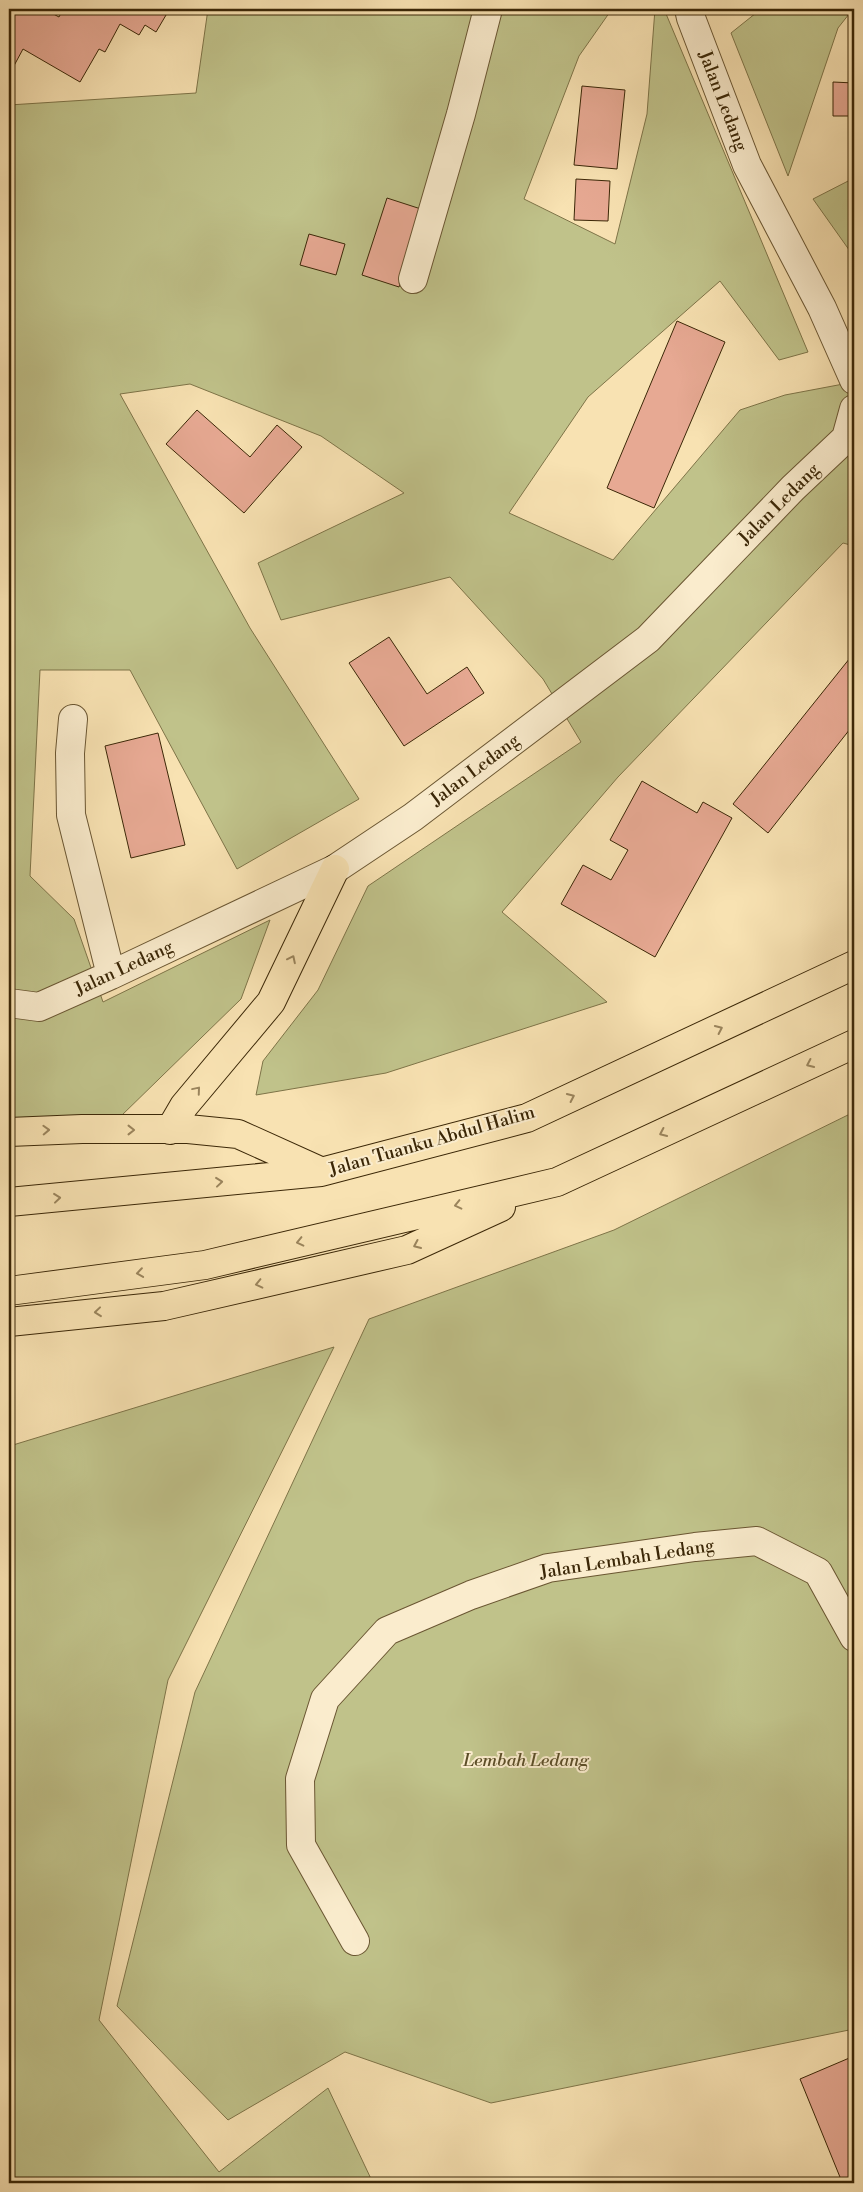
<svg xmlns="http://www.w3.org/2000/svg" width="863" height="2192" viewBox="0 0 863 2192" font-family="'Libre Bodoni',serif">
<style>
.green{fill:#c0c28a;stroke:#7e7448}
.building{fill:#e7a993;stroke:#3b2707}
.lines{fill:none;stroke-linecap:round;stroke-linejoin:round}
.minor-casing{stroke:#6a5632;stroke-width:30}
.major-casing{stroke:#3b2707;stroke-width:30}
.minor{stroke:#faeccd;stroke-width:28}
.major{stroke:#f8e2b2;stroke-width:28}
.oneway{stroke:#9a845c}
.labels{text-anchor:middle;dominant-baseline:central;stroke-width:4;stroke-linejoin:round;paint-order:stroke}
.street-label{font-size:18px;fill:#3b2707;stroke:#faeccd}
.park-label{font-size:18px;font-style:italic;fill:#5c4e28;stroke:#faeccd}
</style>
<rect width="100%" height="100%" fill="#f8e2b2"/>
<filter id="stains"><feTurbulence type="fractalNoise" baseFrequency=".004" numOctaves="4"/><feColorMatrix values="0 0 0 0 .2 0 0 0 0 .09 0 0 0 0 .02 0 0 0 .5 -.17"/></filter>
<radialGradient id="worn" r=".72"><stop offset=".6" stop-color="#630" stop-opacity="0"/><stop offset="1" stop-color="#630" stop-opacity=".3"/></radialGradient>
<path class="green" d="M208,9H612L579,56L524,199L615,244L647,114L655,9H664L808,352L779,360L720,281L588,397L509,513L613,560L740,410L785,395L854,382V546L843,543L618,777L502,912L607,1002L386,1073L256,1095L263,1061L318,990L368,886L581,742L543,679L450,577L281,620L258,563L404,493L321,436L190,384L120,394L250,628L359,799L237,869L130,670H40L30,876L74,919L103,1002L270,920L241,999L120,1117L9,1118V105L196,93Z
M761,9H853L838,28L788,176L731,33Z
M854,178V253L852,254L813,199Z
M854,1112V2029L491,2103L345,2052L228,2120L117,2006L195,1692L369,1319L614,1230Z
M334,1347L168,1680L99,2020L219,2172L328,2088L373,2183H9V2100L14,2089L9,2077V1461L13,1445Z"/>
<path class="building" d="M9,9H44L59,17L63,9L169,10L156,32L145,25L139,35L120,24L105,52L99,49L80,82L23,49L9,75Z
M833,82L854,83V116H833Z
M582,86L625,90L617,169L574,165Z
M576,179L610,181L608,221L574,220Z
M387,198L424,210L399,287L362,275Z
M309,234L345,244L336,275L300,265Z
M677,321L725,342L654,508L607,488Z
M197,410L250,457L277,425L302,447L244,513L166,444Z
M389,637L427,694L467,667L484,693L404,746L349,663Z
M854,653V724L768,833L733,804Z
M158,733L185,845L131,858L105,746Z
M642,781L697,813L703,802L732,818L655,957L561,904L583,865L611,880L628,850L610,840Z
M854,2056V2177L842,2182L800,2079Z"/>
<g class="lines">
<g class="minor-casing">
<path id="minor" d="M689,9L691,18L747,165L822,308L854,380
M413,279L461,114L488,9
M73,719L70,753L71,815L111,975
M9,1003L39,1007L111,975L335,869L413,817L648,639L793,488L846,438L854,409
M355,1941L301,1845L300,1779L325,1699L387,1631L471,1595L548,1568L695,1547L757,1541L818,1572L854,1637"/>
</g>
<g class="major-casing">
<path id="major" d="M170,1130L184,1106L271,1002L335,869
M9,1132L82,1129H188L238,1134L320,1171
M9,1202L321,1172L527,1118L854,965
M9,1291L205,1265L557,1182L854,1044
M9,1322L164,1306L407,1250L501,1207"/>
</g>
<use href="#minor" class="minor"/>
<use href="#major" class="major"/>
</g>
<defs><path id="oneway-chevron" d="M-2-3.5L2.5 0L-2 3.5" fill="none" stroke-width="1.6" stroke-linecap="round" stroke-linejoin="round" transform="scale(1.25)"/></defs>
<g class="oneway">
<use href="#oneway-chevron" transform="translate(292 959) rotate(-64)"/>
<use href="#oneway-chevron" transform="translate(719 1029) rotate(-25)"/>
<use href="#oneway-chevron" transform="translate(810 1064) rotate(155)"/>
<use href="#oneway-chevron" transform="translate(197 1090) rotate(-50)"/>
<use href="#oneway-chevron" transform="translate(571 1097) rotate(-25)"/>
<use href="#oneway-chevron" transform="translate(46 1130) rotate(-2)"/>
<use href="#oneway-chevron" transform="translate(131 1130)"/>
<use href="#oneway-chevron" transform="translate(663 1133) rotate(155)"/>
<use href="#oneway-chevron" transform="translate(219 1182) rotate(-6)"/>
<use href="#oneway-chevron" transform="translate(57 1198) rotate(-6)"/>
<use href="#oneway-chevron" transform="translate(458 1205) rotate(167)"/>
<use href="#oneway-chevron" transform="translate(300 1242) rotate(167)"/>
<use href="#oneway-chevron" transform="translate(417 1245) rotate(156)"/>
<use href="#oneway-chevron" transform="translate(140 1273) rotate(172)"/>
<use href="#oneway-chevron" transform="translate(259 1284) rotate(167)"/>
<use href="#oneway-chevron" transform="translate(98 1312) rotate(174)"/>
</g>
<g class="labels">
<g class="street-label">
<text transform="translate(723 101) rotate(69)">Jalan Ledang</text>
<text transform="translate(779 504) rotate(-45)">Jalan Ledang</text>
<text transform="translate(475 770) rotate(-37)">Jalan Ledang</text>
<text transform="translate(124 968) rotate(-25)">Jalan Ledang</text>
<text transform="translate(432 1141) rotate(-16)">Jalan Tuanku Abdul Halim</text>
<text transform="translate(627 1559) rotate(-9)">Jalan Lembah Ledang</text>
</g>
<g class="park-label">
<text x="526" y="1760">Lembah Ledang</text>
</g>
</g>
<rect width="863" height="2192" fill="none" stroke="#f8e2b2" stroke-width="30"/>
<rect x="10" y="10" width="843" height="2172" fill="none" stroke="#3b2707" stroke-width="2.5"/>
<rect x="15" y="15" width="833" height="2162" fill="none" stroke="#3b2707"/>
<rect width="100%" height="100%" filter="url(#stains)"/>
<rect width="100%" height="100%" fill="url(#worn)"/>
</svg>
